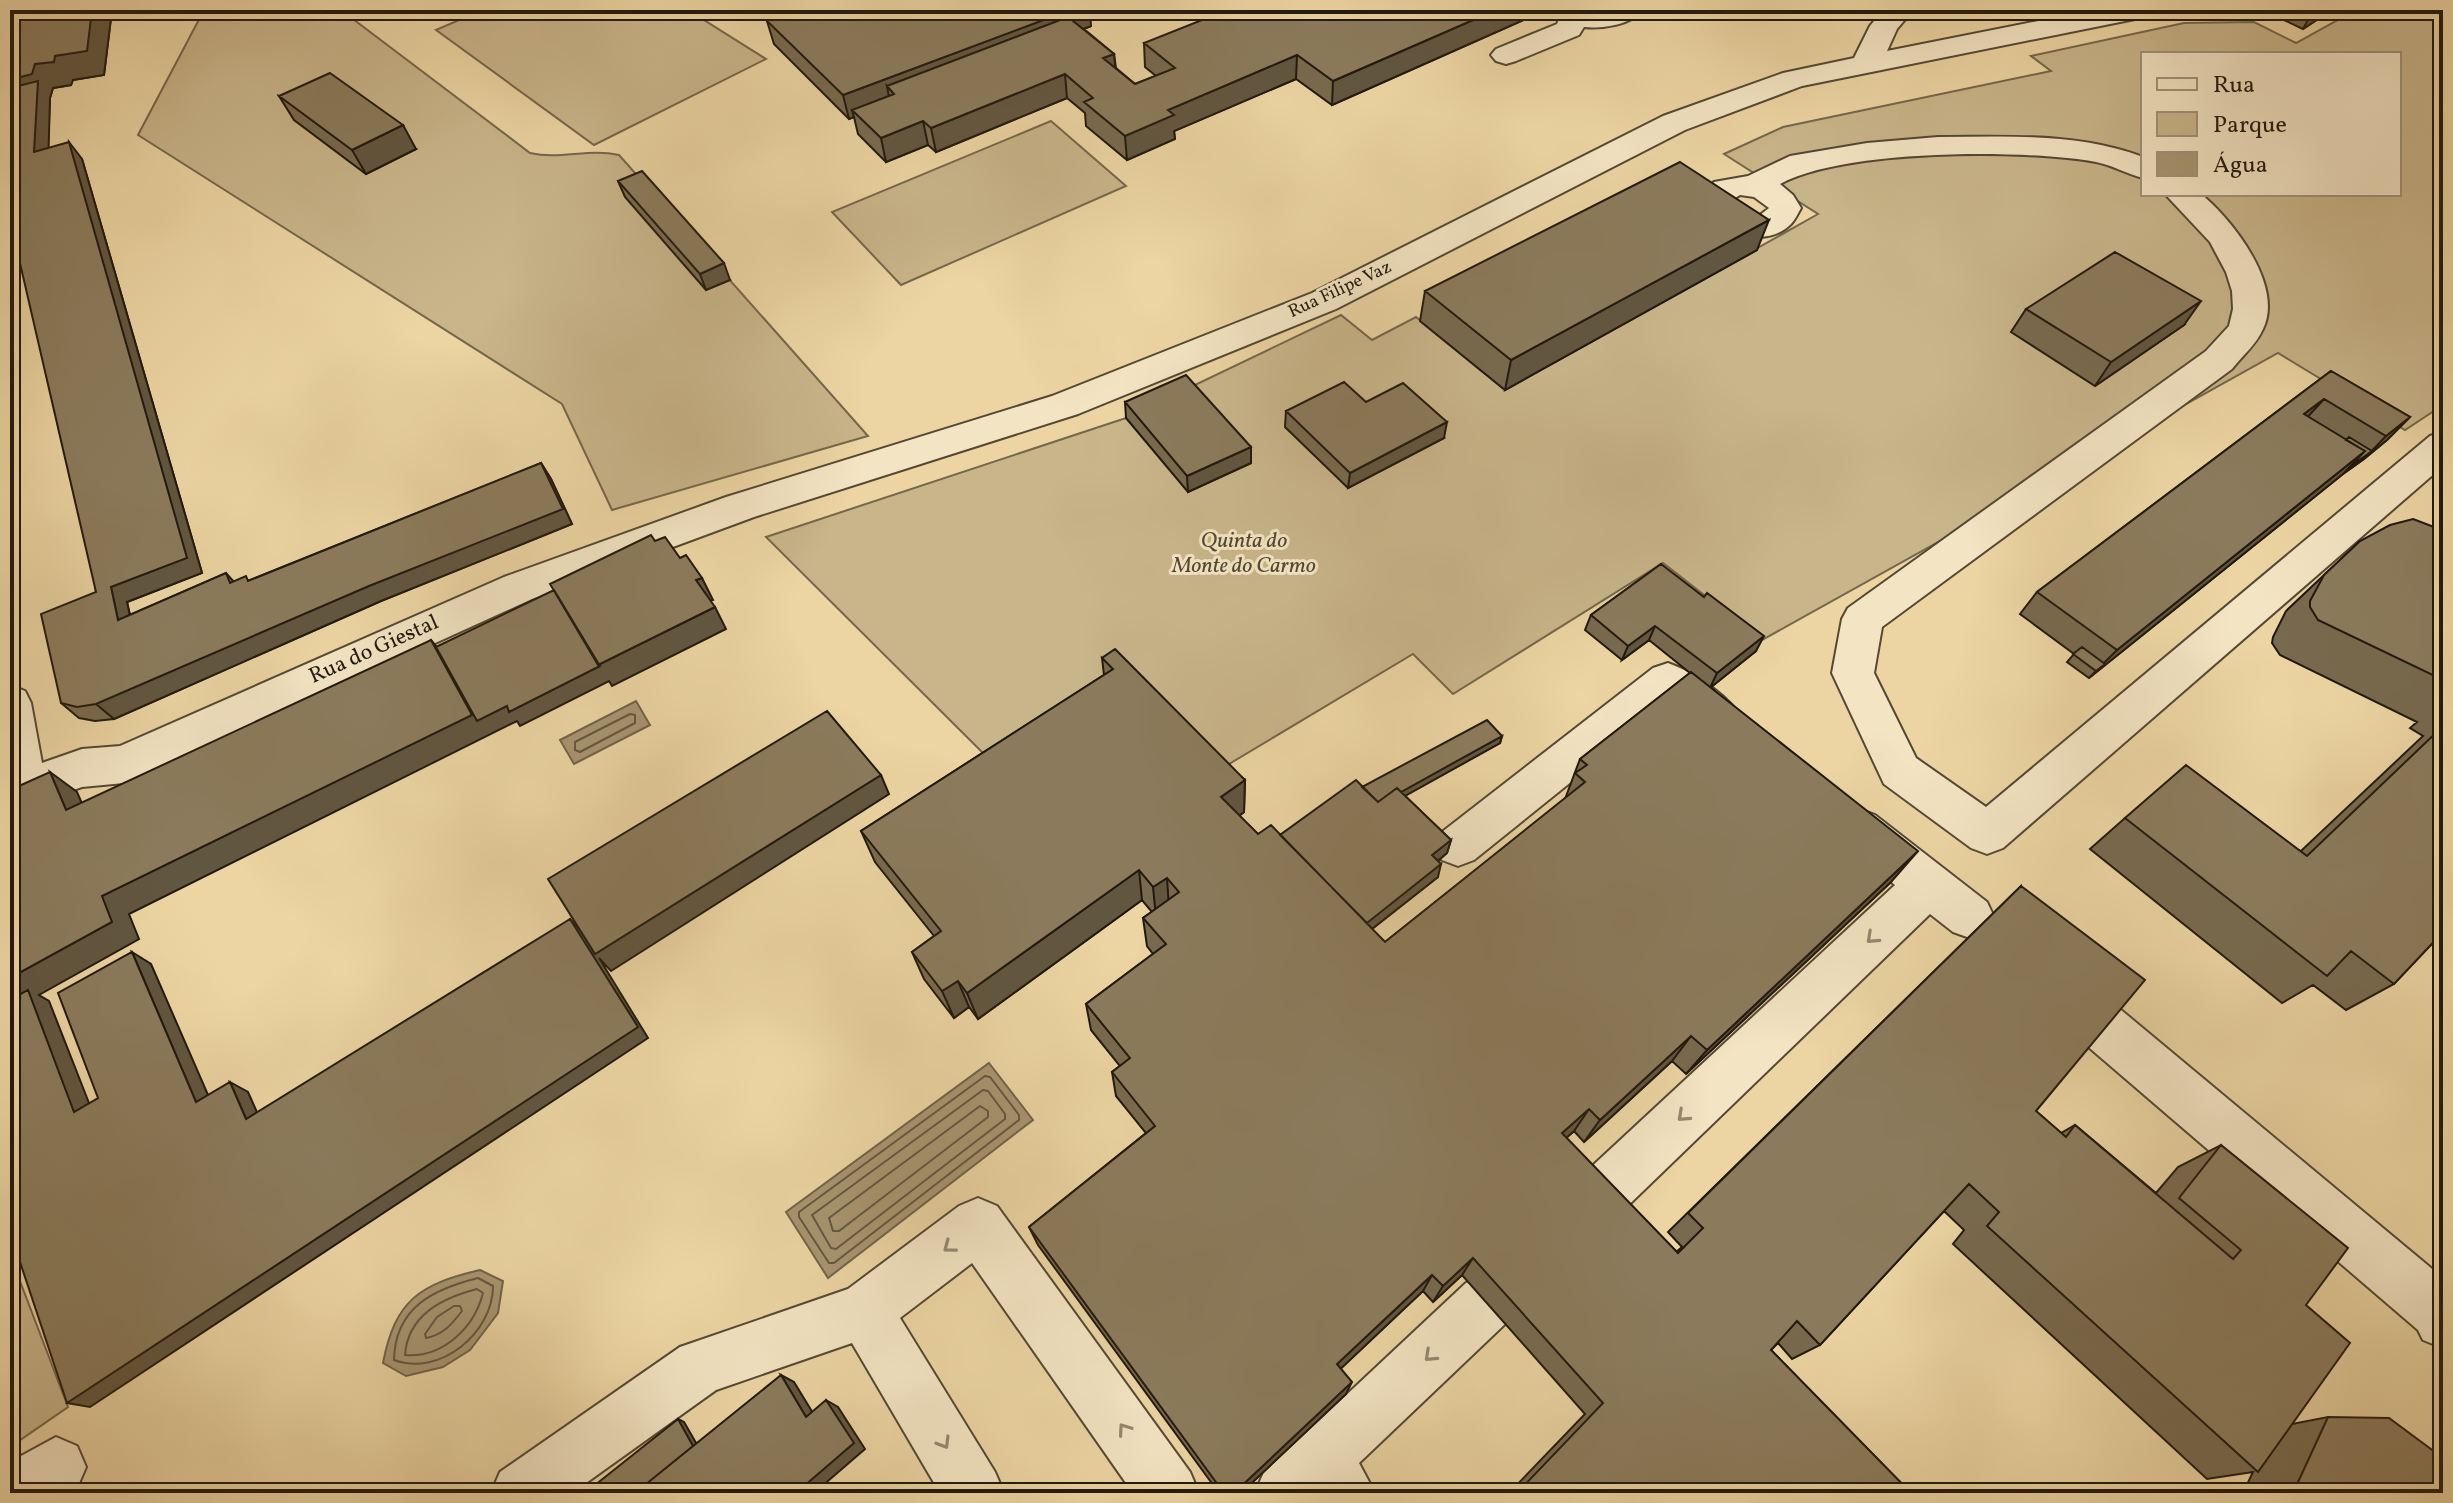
<svg xmlns="http://www.w3.org/2000/svg" width="2453" height="1503" viewBox="0 0 2453 1503" font-family="Vollkorn,serif">
<style>
.green{fill:#c9b58a;stroke:#75674c;stroke-width:2;fill-rule:evenodd}
.water{fill:#a79571;stroke:#71634a;stroke-width:2}
.lines{fill:none;stroke-linecap:round;stroke-linejoin:round}
.shore{stroke:#645740;stroke-width:2}
.minor-casing{stroke:#544834;stroke-width:4}
.minor{fill:#f3e4c3;fill-rule:evenodd}
.wall{fill:#786a4f;stroke:#21190f;stroke-width:2}
.shaded-wall{fill:#615640;stroke:#21190f;stroke-width:2}
.building{fill:#8b7b5c;stroke:#21190f;stroke-width:2}
.oneway{stroke:#948972}
.labels{text-anchor:middle;dominant-baseline:central;stroke-width:6;stroke-linejoin:round;paint-order:stroke}
.far-street-label{font-size:18px;fill:#21190f;stroke:#f3e4c3}
.park-label{font-size:22px;font-style:italic;fill:#534834;stroke:#f3e4c3}
.street-label{font-size:22px;fill:#21190f;stroke:#f3e4c3}
</style>
<rect width="100%" height="100%" fill="#ecd5a3"/>
<filter id="stains"><feTurbulence type="fractalNoise" baseFrequency=".0025" numOctaves="4"/><feColorMatrix values="0 0 0 0 .2 0 0 0 0 .09 0 0 0 0 .02 0 0 0 .5 -.17"/></filter>
<radialGradient id="worn" r=".72"><stop offset=".6" stop-color="#630" stop-opacity="0"/><stop offset="1" stop-color="#630" stop-opacity=".3"/></radialGradient>
<path class="green" d="M204,10H341L530,153C560,160 589,148 619,155L868,436L612,510L562,404L138,135Z
M482,10H688L766,59L594,145L436,30Z
M2348,10H2443V405L2405,430L2278,353L1762,640L1663,563L1453,694L1413,654L1209,776L992,762L766,537L1126,418L1341,315L1372,340L1416,317L1505,390L1818,214L1724,154L1783,127L2051,71L2031,56L2184,23L2254,22L2296,43L2352,12ZM2143,54H2399V194H2143Z
M1051,121L1126,186L901,285L832,212Z
M10,1255L68,1407L10,1447Z"/>
<path class="water" d="M636,701L650,725L574,764L560,740Z
M989,1063L1033,1120L828,1278L786,1212Z
M480,1270L503,1281L498,1313L470,1350L443,1367L406,1376L383,1363C395,1300 420,1284 480,1270Z"/>
<g class="lines">
<path class="shore" d="M630,714L635,715V723L580,752L575,750V742Z
M985,1076L990,1077L1019,1115V1120L834,1263H829L799,1217V1212Z
M983,1090L988,1091L1005,1114V1119L836,1249L831,1248L812,1215Z
M980,1106L988,1111V1117L839,1231H833L829,1218Z
M478,1278L493,1286C493,1333 440,1377 394,1360C395,1307 434,1289 478,1278Z
M477,1289L483,1293C474,1328 443,1358 405,1355C408,1315 442,1298 477,1289Z
M454,1306H460L462,1311C452,1324 443,1335 426,1338L425,1334L437,1317Z"/>
<g class="minor-casing">
<path id="minor" d="M1555,10H1642C1632,25 1601,29 1584,27L1579,35L1516,61L1506,64L1496,61L1491,55L1496,49L1557,24L1560,17Z
M1883,10H1913L1897,29L1887,51L2093,10H2149L2145,16L2135,19L1802,86L1685,130L1336,309L1078,414L754,517L532,599L140,777L124,783L82,787L10,812V685L25,691L31,703L42,763L82,749L120,746L504,577L726,497L1052,396L1312,293L1663,116L1783,73L1854,58L1870,26Z
M1938,137C2007,137 2078,132 2143,157V178C2127,174 2112,165 2096,162C2024,149 1843,149 1780,184L1793,195L1801,208C1798,213 1795,220 1791,224C1763,252 1711,230 1702,197L1714,182L1748,176L1790,156L1867,143ZM1740,195L1754,197L1769,208L1760,215C1748,214 1738,210 1735,198Z
M2165,194H2201C2233,220 2284,286 2263,329C2256,345 2242,356 2232,369L1882,627L1874,673L1916,758L1986,807L2430,436L2443,432V466L2003,848L1987,854L1971,848L1884,784L1832,673L1842,619L1848,608L2206,351L2229,326L2233,309L2232,291L2226,272L2210,242Z
M1668,663C1694,672 1732,698 1745,723L1738,736C1709,746 1690,722 1668,704L1474,860L1458,866L1442,860L1435,846L1442,832L1653,668Z
M1859,809L1875,815L1987,902L1994,917L1987,932L1970,938L1953,932L1930,914L1612,1221L1593,1229L1574,1221L1566,1202L1574,1183L1895,885L1843,843L1836,829L1843,815Z
M2103,1003L2121,1010L2443,1278V1348L2423,1340L2418,1330L2085,1044L2078,1027L2085,1010Z
M978,1198L997,1206L1190,1472L1199,1493H1133L972,1263L900,1318L995,1472L1004,1493H940L852,1343L716,1390L572,1493H491L500,1472L680,1347L848,1289L959,1206Z
M1486,1275L1506,1283L1514,1303L1506,1323L1359,1463L1375,1493H1255L1264,1472L1466,1283Z
M56,1437L77,1446L86,1467L77,1488L69,1493H10V1462Z"/>
</g>
<use href="#minor" class="minor"/>
</g>
<path class="wall" d="M13,10H112L104,75L73,80L71,85L53,88L50,98L48,148L82,159L202,573L127,602L130,615L226,573L234,582L250,580L541,463L551,479L572,524L381,601L114,719L95,721L79,718L61,703L96,592Z
M2271,10H2327L2324,15L2303,29L2269,13Z
M1528,18L1332,105L1296,79L1174,131L1175,139L1127,160L1086,126L1085,113L1067,98L936,152L928,145L886,162L858,134L854,117L849,119L774,44L767,21L1091,26L1084,29L1114,54L1116,68L1135,84L1156,76L1145,67L1144,43Z
M279,96L416,149L366,174L294,120Z
M618,181L730,280L706,290L625,197Z
M1757,250L1505,390L1420,321L1425,291Z
M2026,309L2184,325L2095,386L2011,332Z
M2331,371L2410,417L2387,440L2364,459L2343,474L2089,678L2067,662L2074,654L2020,614L2037,592Z
M1125,402L1251,447V463L1188,492L1126,418Z
M1366,402L1444,438L1348,488L1285,427L1286,411Z
M2443,532V932L2394,984L2346,1010L2313,985L2282,1003L2090,849L2125,818L2301,851L2423,736L2410,728L2417,722L2280,655L2272,643L2273,637L2286,611L2360,541Z
M1661,564L1756,651L1711,687L1891,882L1686,1074L1672,1061L1584,1142L1574,1131L1566,1138L1676,1252L1682,1247L1668,1232L2021,886L2036,1111L2061,1133L2075,1125L2156,1193L2178,1167L2221,1145L2306,1305L2292,1424L2328,1417L2443,1493H2243L2253,1472L2207,1479L1953,1244L1964,1230L1944,1211L1820,1345L1792,1359L1778,1343L1771,1350L1911,1493H1509L1585,1414L1462,1275L1433,1302L1423,1291L1340,1369L1346,1394L1241,1493H1219L1038,1245L1029,1227L1146,1133L1116,1096L1112,1072L1120,1066L1091,1030L1086,1004L1153,954L1147,946L1143,918L1152,912L1142,900L978,1019L969,1007L954,1018L924,979L912,952L934,936L875,862L861,831L1104,675L1102,658L1245,780L1244,812L1239,816L1258,834L1280,835L1362,787L1502,736L1500,743L1405,796L1451,840L1447,853L1438,861V877L1372,929L1385,942L1565,799L1580,759L1690,673L1649,640L1622,660L1585,630L1591,615Z"/>
<path class="shaded-wall" d="M20,10H112L104,75L73,80L71,85L53,88L50,98L48,169L34,152L10,109V80Z
M1070,10H1090L1091,26L896,101L894,94L887,86L890,103L852,110L854,117L849,119L843,95Z
M1496,10H1530L1528,18L1332,105L1333,81Z
M2324,10H2327L2324,15L2303,29L2308,20Z
M1114,54L1116,78L1103,58Z
M1297,55L1296,79L1174,131L1175,139L1127,160L1125,136L1168,110Z
M1065,74L1067,98L936,152L931,128Z
M923,121L928,145L886,162L881,138Z
M403,125L416,149L366,174L352,150Z
M69,142L82,159L202,573L127,602L134,635L118,620L111,587Z
M1769,220L1757,250L1505,390L1511,360Z
M724,263L730,280L706,290L700,274Z
M2201,301L2184,325L2095,386L2111,362Z
M2324,399L2303,422L2304,414Z
M2410,417L2387,440L2364,459L2386,436Z
M1447,422L1444,438L1348,488L1350,473Z
M1251,447V463L1188,492L1187,476Z
M2365,451L2343,474L2089,678L2117,650Z
M2372,451L2364,459L2343,474L2351,466Z
M541,463L551,479L572,524L381,601L114,719L96,704Z
M702,578L713,600L707,602L696,580Z
M715,607L726,629L612,686L609,681L520,726L517,721L129,914L139,939L39,995L49,1001L96,1121L74,1112L10,1012V978L102,896L431,640L448,661L507,706L598,665Z
M1655,626L1649,640L1622,660L1628,646Z
M1764,636L1756,651L1710,688L1717,673Z
M1502,736L1500,743L1394,802L1395,795Z
M50,772L77,792L93,829L66,810Z
M881,775L889,794L611,971L599,958L648,1038L90,1407L67,1403L570,919L581,931Z
M1245,780L1244,812L1221,829V797Z
M1451,840L1447,853L1429,868L1432,855Z
M1918,851L1891,882L1686,1074L1707,1050Z
M1441,864L1438,877L1354,943L1356,931Z
M1139,870L1142,900L978,1019L967,993Z
M1167,878L1169,908L1156,917L1153,887Z
M132,952L151,964L215,1111L196,1102Z
M958,981L969,1007L954,1018L942,991Z
M1691,1036L1672,1061L1584,1142L1600,1120Z
M230,1082L248,1092L264,1128L246,1119Z
M1589,1109L1574,1131L1547,1155L1562,1133Z
M12,1238L36,1246L17,1258L10,1256V1239Z
M1473,1258L1462,1275L1433,1302L1443,1286Z
M1432,1275L1423,1291L1332,1377L1337,1364Z
M781,1375L794,1382L819,1423L806,1417Z
M1352,1382L1346,1394L1241,1493H1234Z
M826,1400L838,1407L865,1449L814,1493H796Z
M678,1419L684,1422L703,1455L656,1493Z
M81,1483L93,1484L96,1493H84Z"/>
<path class="building" d="M13,10H92L87,51L55,56L54,62L35,64L32,74L10,80V24Z
M798,10H1070L843,95L767,21Z
M1227,10H1496L1333,81L1297,55L1168,110L1174,115L1125,136L1084,102L1093,98L1065,74L931,128L923,121L881,138L852,110L894,94L887,86L1068,17L1114,54L1103,58L1135,84L1175,68L1144,43Z
M2286,10H2324L2308,20Z
M330,73L403,125L352,150L279,96Z
M38,81L34,152L69,142L187,558L111,587L118,620L226,573L230,583L246,576L248,581L541,463L563,509L369,586L96,704L77,707L61,703L41,614L96,592L10,220V88Z
M1680,162L1769,220L1511,360L1425,291Z
M642,171L724,263L700,274L618,181Z
M2115,252L2201,301L2111,362L2026,309Z
M2331,371L2410,417L2386,436L2324,399L2304,414L2365,451L2117,650L2037,592Z
M1186,375L1251,447L1187,476L1125,402Z
M1344,382L1366,402L1403,383L1447,422L1350,473L1286,411Z
M2349,437L2372,451L2351,466L2365,451L2346,440Z
M2413,519L2439,529L2443,532V680L2318,620L2310,607V601L2324,575L2360,541L2390,525Z
M651,535L655,541L665,537L680,558L686,555L702,578L696,580L715,607L598,665L550,584Z
M1661,564L1704,597L1707,593L1764,636L1717,673L1655,626L1628,646L1591,615Z
M554,590L600,666L509,712L507,706L477,721L436,647Z
M431,640L472,715L102,896L112,922L10,978V790L50,772L66,810Z
M2082,647L2105,664L2096,671L2073,654Z
M1115,649L1245,780L1221,797L1258,834L1271,825L1385,942L1585,782L1575,773L1587,765L1580,759L1691,672L1918,851L1707,1050L1691,1036L1600,1120L1589,1109L1562,1133L1678,1253L1703,1228L1688,1213L2021,886L2145,980L2036,1111L2066,1137L2075,1125L2233,1259L2241,1250L2179,1198L2221,1145L2348,1248L2306,1305L2350,1343L2258,1472L1987,1226L1999,1212L1969,1184L1820,1345L1797,1321L1771,1350L1911,1493H1517L1603,1403L1473,1258L1443,1286L1432,1275L1337,1364L1352,1382L1234,1493H1224L1029,1227L1155,1126L1112,1072L1130,1058L1086,1004L1166,944L1143,918L1179,892L1167,878L1153,887L1139,870L967,993L958,981L942,991L912,952L941,931L861,831L1113,669L1102,658Z
M827,711L881,775L595,954L548,879Z
M1487,720L1502,736L1401,792L1397,788L1378,802L1362,787Z
M2443,726V932L2394,984L2351,951L2327,976L2125,818L2186,765L2307,856Z
M1356,780L1378,802L1397,788L1451,840L1432,855L1441,864L1367,923L1280,835Z
M570,919L638,1027L67,1403L12,1238L10,1239V1000L28,990L74,1112L98,1098L58,993L132,952L196,1102L230,1082L246,1119Z
M781,1375L806,1417L826,1400L854,1443L796,1493H635Z
M2328,1417L2389,1418L2443,1458V1493H2293Z
M678,1419L693,1446L635,1493H585Z
M81,1483L84,1493H67Z"/>
<defs><path id="oneway-chevron" d="M-2-3.5L2.5 0L-2 3.5" fill="none" stroke-width="1.6" stroke-linecap="round" stroke-linejoin="round" transform="scale(2)"/></defs>
<g class="oneway">
<use href="#oneway-chevron" transform="translate(1872 938) rotate(137)"/>
<use href="#oneway-chevron" transform="translate(1683 1116) rotate(137)"/>
<use href="#oneway-chevron" transform="translate(949 1247) rotate(143)"/>
<use href="#oneway-chevron" transform="translate(1430 1356) rotate(137)"/>
<use href="#oneway-chevron" transform="translate(1124 1429) rotate(-125)"/>
<use href="#oneway-chevron" transform="translate(944 1443) rotate(59)"/>
</g>
<g class="labels">
<g class="far-street-label">
<text transform="translate(1340 290) rotate(-25)">Rua Filipe Vaz</text>
</g>
<g class="park-label">
<text x="1244" y="541">Quinta do<tspan x="1244" dy="25">Monte do Carmo</tspan></text>
</g>
<g class="street-label">
<text transform="translate(374 650) rotate(-24)">Rua do Giestal</text>
</g>
</g>
<rect width="2453" height="1503" fill="none" stroke="#ecd5a3" stroke-width="40"/>
<rect x="12" y="12" width="2429" height="1479" fill="none" stroke="#21190f" stroke-width="4"/>
<rect x="20" y="20" width="2413" height="1463" fill="none" stroke="#21190f" stroke-width="2"/>
<rect x="2141" y="52" width="260" height="144" fill="#f3e4c3" stroke="#9f937b" stroke-width="2"/>
<rect x="2157" y="78" width="40" height="12" fill="#f3e4c3" stroke="#9f937b" stroke-width="2"/>
<text x="2213" y="92" font-size="24" fill="#21190f">Rua</text>
<rect x="2157" y="112" width="40" height="24" fill="#c9b58a" stroke="#9f937b" stroke-width="2"/>
<text x="2213" y="132" font-size="24" fill="#21190f">Parque</text>
<rect x="2157" y="152" width="40" height="24" fill="#a79571" stroke="#9f937b" stroke-width="2"/>
<text x="2213" y="172" font-size="24" fill="#21190f">Água</text>
<rect width="100%" height="100%" filter="url(#stains)"/>
<rect width="100%" height="100%" fill="url(#worn)"/>
</svg>
